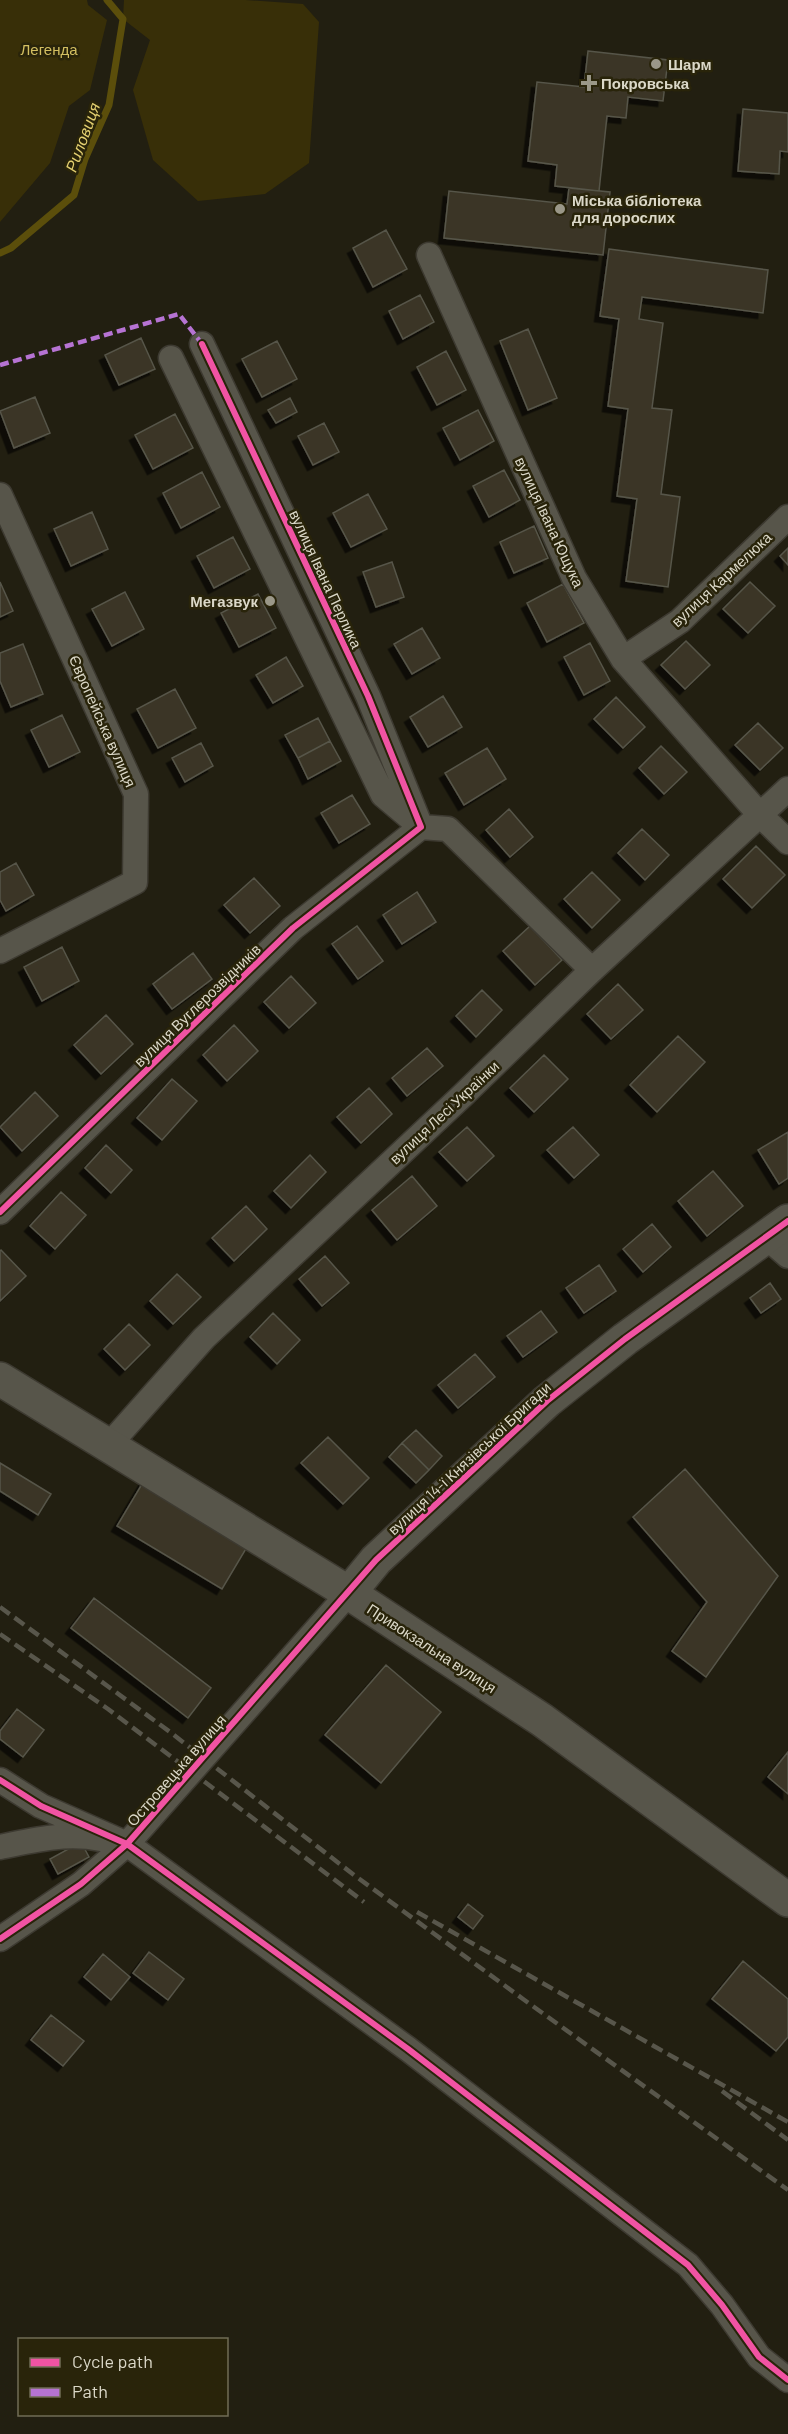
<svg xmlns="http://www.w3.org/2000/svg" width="788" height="2434" viewBox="0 0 788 2434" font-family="Barlow,sans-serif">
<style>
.green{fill:#382f08}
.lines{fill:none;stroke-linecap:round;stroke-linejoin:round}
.stream{stroke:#5b4e0b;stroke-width:7}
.building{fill:#3a3626;stroke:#575549;stroke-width:1.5;filter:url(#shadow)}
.street-casing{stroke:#3d3a31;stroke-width:27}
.secondary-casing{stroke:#3d3a31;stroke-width:36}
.street{stroke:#57554a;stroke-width:24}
.secondary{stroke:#57554a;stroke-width:33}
.rail{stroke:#58564b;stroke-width:4.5;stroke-dasharray:12 6;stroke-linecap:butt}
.quiet{stroke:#b673d3;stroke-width:4.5;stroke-dasharray:9 4.5;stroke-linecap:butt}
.cycleway-casing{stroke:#29240a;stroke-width:10}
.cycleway{stroke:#f153a3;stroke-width:6}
.poi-dot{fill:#9a9788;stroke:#29240a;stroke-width:2}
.labels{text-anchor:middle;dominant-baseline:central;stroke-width:5;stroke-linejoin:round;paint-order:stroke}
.park-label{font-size:15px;fill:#d3bf61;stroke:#29240a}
.poi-label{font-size:15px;font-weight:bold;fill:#dbd8c8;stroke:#29240a;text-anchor:start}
.street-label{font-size:15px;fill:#dbd8c8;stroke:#29240a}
.water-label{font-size:16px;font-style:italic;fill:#e3cf70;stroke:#29240a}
</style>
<defs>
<filter id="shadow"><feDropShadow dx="-5.5" dy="5.5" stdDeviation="0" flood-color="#0009"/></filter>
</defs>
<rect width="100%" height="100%" fill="#221f11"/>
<path class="green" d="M0,0H87L88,5L107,20L90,90L69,106L50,163L0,222Z
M124,0H245L303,4L319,22L309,163L265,194L198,201L153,160L133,90L150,40L123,19Z"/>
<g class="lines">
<path class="stream" d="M0,253L11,248L74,195L85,159L109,105L123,19L107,0"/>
</g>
<path class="building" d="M588,51L668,60L663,101L628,97L626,118L607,116L599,191L555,186L557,165L528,161L537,82L584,87Z
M743,109L788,113V152L780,151L779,174L738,171Z
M569,188L610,192L603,255L444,238L449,191L567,204Z
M386,230L407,269L373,287L353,248Z
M609,249L768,270L763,313L642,297L639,319L663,323L652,408L672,410L661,494L680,497L668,587L626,581L637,499L617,496L628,409L608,406L619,319L600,316Z
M420,295L434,322L403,339L389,311Z
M528,329L557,398L528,410L500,341Z
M141,338L155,369L119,385L105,355Z
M277,341L297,379L262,397L242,359Z
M446,351L466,390L437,405L417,367Z
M35,397L50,433L14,448L0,411Z
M290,398L297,412L276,423L268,410Z
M478,410L494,441L460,460L443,428Z
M175,414L193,448L153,469L135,435Z
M324,423L339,452L313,465L298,436Z
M504,470L520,500L489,517L473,486Z
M202,472L220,507L181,528L163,493Z
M368,494L387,529L351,547L333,513Z
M92,512L108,549L71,566L54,529Z
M534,526L548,558L514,573L500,542Z
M233,537L250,569L214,588L197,556Z
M788,548V565L780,556Z
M392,562L404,597L376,607L363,572Z
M0,582L13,611L0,617Z
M750,582L775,606L748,633L723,609Z
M563,584L584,623L547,642L527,603Z
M125,592L144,629L112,646L92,609Z
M258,594L276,628L239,647L221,613Z
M422,628L440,658L412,674L394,644Z
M686,641L710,665L685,689L661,665Z
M590,643L610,681L584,695L564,657Z
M23,644L43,694L11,707L0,681V653Z
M286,657L303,686L273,703L256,675Z
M175,689L196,728L158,748L137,709Z
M443,696L462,727L428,747L410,717Z
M616,697L645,727L623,748L594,719Z
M62,715L80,752L49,767L31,730Z
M318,718L330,741L298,758L285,735Z
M758,723L783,748L760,770L735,745Z
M330,741L341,761L308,779L298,758Z
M201,743L213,766L185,782L172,758Z
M661,746L687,772L664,794L639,768Z
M487,748L506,779L464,805L445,773Z
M352,795L370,824L339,843L321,813Z
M509,809L533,837L510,857L486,830Z
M642,829L669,855L645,880L618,853Z
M756,846L785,875L752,908L723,879Z
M16,863L34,895L6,911L0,900V872Z
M592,872L620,900L592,928L564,899Z
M254,878L280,906L250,933L224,905Z
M417,892L436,922L402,944L383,915Z
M357,926L383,961L358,979L332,944Z
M530,926L562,960L535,985L503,951Z
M62,947L79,981L42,1001L24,967Z
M193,953L212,979L172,1009L153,984Z
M291,976L316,1003L289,1028L264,1002Z
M618,984L643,1010L611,1039L587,1014Z
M482,990L502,1010L476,1037L456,1016Z
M106,1015L133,1044L101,1074L74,1045Z
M234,1025L258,1051L227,1081L203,1055Z
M678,1036L705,1062L657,1112L630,1085Z
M427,1048L443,1066L407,1096L392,1078Z
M544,1055L568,1079L534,1112L510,1088Z
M172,1079L197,1101L162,1140L137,1118Z
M369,1088L392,1114L361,1143L337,1117Z
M35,1092L58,1116L22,1151L0,1127Z
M467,1127L494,1156L467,1181L439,1152Z
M573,1127L599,1155L574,1178L547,1150Z
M788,1132V1178L779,1184L758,1150Z
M106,1145L132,1170L111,1193L85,1168Z
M310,1155L326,1172L291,1208L274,1191Z
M713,1171L743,1206L707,1236L678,1201Z
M412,1176L437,1206L397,1240L372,1210Z
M61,1192L86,1215L55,1249L30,1226Z
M246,1206L267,1229L234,1261L212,1238Z
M652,1224L671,1247L643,1272L623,1249Z
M1,1250L26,1276L0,1301V1251Z
M325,1256L349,1283L322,1306L299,1279Z
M599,1265L616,1291L584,1313L566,1288Z
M177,1274L201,1297L173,1324L150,1301Z
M770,1283L781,1299L761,1313L750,1298Z
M541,1311L557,1332L523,1357L507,1336Z
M273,1313L300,1340L277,1364L250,1337Z
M129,1324L150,1345L125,1370L104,1349Z
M475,1354L495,1377L458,1408L438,1385Z
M416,1430L442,1456L429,1470L402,1443Z
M328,1437L369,1478L343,1504L301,1463Z
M402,1443L429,1470L416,1483L389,1457Z
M0,1463L51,1494L38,1515L0,1491Z
M685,1469L778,1576L706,1677L672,1651L707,1602L633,1517Z
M145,1479L250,1542L222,1589L117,1526Z
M94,1598L211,1688L188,1718L71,1628Z
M386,1665L441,1712L381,1783L325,1735Z
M17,1709L44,1730L23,1757L0,1739V1731Z
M788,1752V1794L768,1777Z
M81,1842L89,1857L58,1874L50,1859Z
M468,1904L483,1916L473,1929L458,1917Z
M149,1952L184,1979L168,2000L133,1973Z
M103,1954L130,1977L111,2000L84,1977Z
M743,1961L788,1999V2037L776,2051L712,1999Z
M51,2015L84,2041L63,2066L31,2040Z"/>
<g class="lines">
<g class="street-casing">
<path id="street" d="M429,255L574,578L623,659L760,815L788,842
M171,358L383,795L421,827L448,829L592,970
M0,495L136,794L135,882L0,951
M623,659L680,621L788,517
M0,1212L293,928L421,827L368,696L202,344
M765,1236L788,1256
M109,1445L204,1338L462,1096L592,970L788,789
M0,1780L41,1806L127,1844L408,2049L688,2265L722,2305L759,2357L788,2380
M0,1847C33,1840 67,1832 101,1839
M0,1939L81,1884L127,1844L349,1593"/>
</g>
<g class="secondary-casing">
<path id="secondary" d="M0,1379L349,1593L542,1720L788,1900
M349,1593L376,1560L547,1401L625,1339L788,1221"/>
</g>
<use href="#street" class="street"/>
<use href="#secondary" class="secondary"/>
<path class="rail" d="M0,1607L170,1732L354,1875L523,1999L788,2190
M0,1634L108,1709L364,1902
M417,1912L788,2122
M722,2091L788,2140"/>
<path class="quiet" d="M0,365L179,314L202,344"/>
<g class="cycleway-casing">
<path id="cycleway" d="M0,1212L293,928L421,827L368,696L202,344
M0,1780L41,1806L127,1844L408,2049L688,2265L722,2305L759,2357L788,2380
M0,1939L81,1884L127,1844L376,1560L547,1401L625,1339L788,1221"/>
</g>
<use href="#cycleway" class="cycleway"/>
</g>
<g class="poi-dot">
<circle cx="656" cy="64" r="6"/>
<path d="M586 74h6v6h6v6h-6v6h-6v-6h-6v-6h6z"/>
<circle cx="560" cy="209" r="6"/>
<circle cx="270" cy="601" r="6"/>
</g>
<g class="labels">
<g class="park-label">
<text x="49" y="49">Легенда</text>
</g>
<g class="poi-label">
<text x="668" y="64">Шарм</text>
<text x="601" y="83">Покровська</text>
<text x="572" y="200">Міська бібліотека<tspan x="572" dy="17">для дорослих</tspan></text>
<text x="258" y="601" text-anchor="end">Мегазвук</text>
</g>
<g class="street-label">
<text transform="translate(550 522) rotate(65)">вулиця Івана Ющука</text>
<text transform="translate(326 579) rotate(65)">вулиця Івана Перлика</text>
<text transform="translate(721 579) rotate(-43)">вулиця Кармелюка</text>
<text transform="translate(103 721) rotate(66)">Європейська вулиця</text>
<text transform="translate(197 1005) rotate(-44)">вулиця Вуглерозвідників</text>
<text transform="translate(444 1112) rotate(-43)">вулиця Лесі Українки</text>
<text transform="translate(469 1458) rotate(-43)">вулиця 14-ї Князівської Бригади</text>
<text transform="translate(432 1648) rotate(33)">Привокзальна вулиця</text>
<text transform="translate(176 1770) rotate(-49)">Островецька вулиця</text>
</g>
<g class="water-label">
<text transform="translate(82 137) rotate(-70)">Риловиця</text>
</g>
</g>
<rect x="18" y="2338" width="210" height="78" fill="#29240a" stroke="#706c56" stroke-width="1.5"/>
<rect x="30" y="2358" width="30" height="9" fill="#f153a3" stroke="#706c56" stroke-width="1.5"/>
<text x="72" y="2368" font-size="18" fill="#dbd8c8">Cycle path</text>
<rect x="30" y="2388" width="30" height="9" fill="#b673d3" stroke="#706c56" stroke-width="1.5"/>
<text x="72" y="2398" font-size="18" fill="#dbd8c8">Path</text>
</svg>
